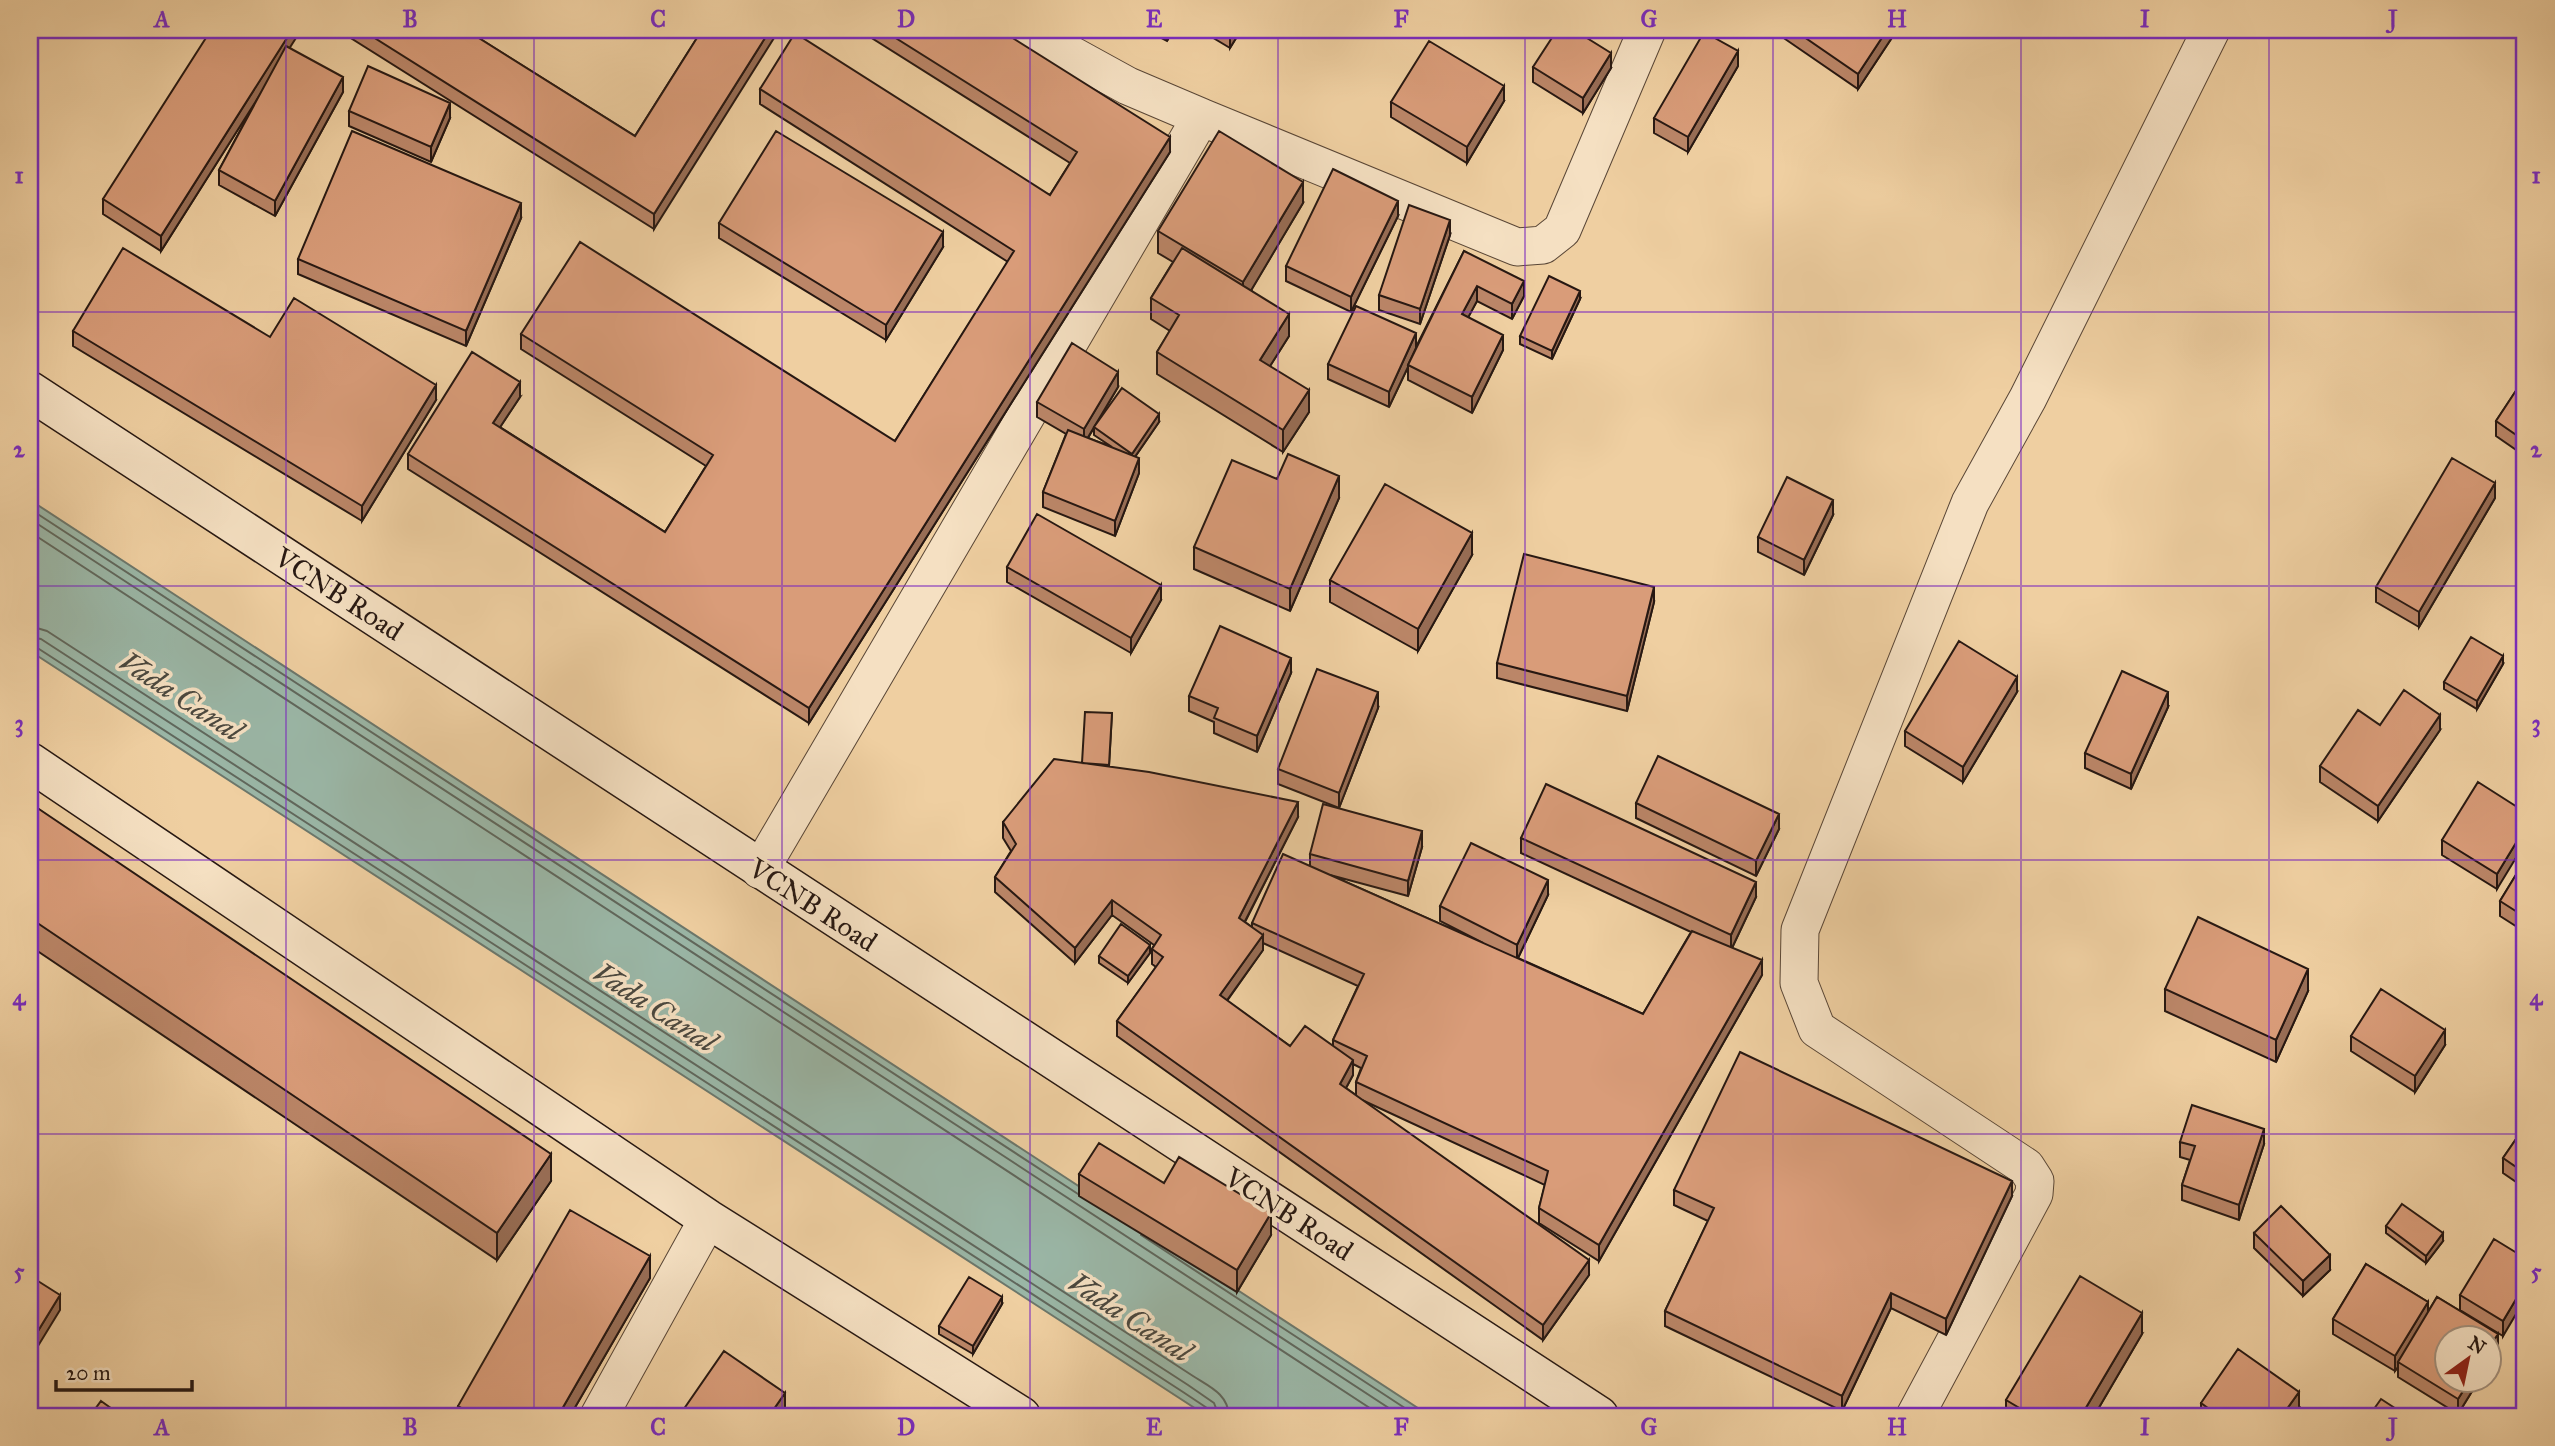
<svg xmlns="http://www.w3.org/2000/svg" width="2555" height="1446" viewBox="0 0 2555 1446" font-family="'IM FELL Great Primer',serif">
<style>
.water{fill:#9ab6a6;stroke:#6c776b;stroke-width:2}
.lines{fill:none;stroke-linecap:round;stroke-linejoin:round}
.shore{stroke:#60675c;stroke-width:2}
.street-casing{stroke:#594636;stroke-width:39}
.secondary-casing{stroke:#271812;stroke-width:41}
.street{stroke:#f5e0c2;stroke-width:37}
.secondary{stroke:#f5e0c2;stroke-width:38}
.wall{fill:#bb8668;stroke:#271812;stroke-width:2;fill-rule:evenodd}
.shaded-wall{fill:#986d55;stroke:#271812;stroke-width:2}
.building{fill:#d99c79;stroke:#271812;stroke-width:2}
.grid{fill:none;stroke:#7b2cbf;stroke-width:2;stroke-opacity:0.55}
.labels{text-anchor:middle;dominant-baseline:central;stroke-width:7;stroke-linejoin:round;paint-order:stroke}
.street-label{font-size:28px;fill:#271812;stroke:#f5e0c2}
.water-label{font-size:30px;font-style:italic;fill:#4a473e;stroke:#f5e0c2}
.neatline{fill:none;stroke:#7b2cbf;stroke-width:2.5}
.grid-label{font-size:23px;text-anchor:middle;font-weight:bold;fill:#7b2cbf}
</style>
<rect width="100%" height="100%" fill="#efcfa1"/>
<filter id="stains"><feTurbulence type="fractalNoise" baseFrequency=".00286" numOctaves="4"/><feColorMatrix values="0 0 0 0 .2 0 0 0 0 .09 0 0 0 0 .02 0 0 0 .5 -.17"/></filter>
<radialGradient id="worn" r=".72"><stop offset=".6" stop-color="#630" stop-opacity="0"/><stop offset="1" stop-color="#630" stop-opacity=".3"/></radialGradient>
<path class="water" d="M30,500L1430,1416H1207L30,651Z"/>
<g class="lines">
<path class="shore" d="M30,509L1078,1194
M30,519L1401,1416
M30,532L1382,1416
M30,626L47,631L1193,1376C1210,1387 1228,1394 1229,1416
M30,637L41,639L1188,1385L1214,1403L1219,1416
M30,645L36,647L1183,1392L1207,1408L1210,1416
M1141,1235L1417,1416"/>
<g class="street-casing">
<path id="street" d="M1201,117L1517,247L1543,245L1562,230L1647,30
M760,870L1201,117L1128,86L1026,30
M599,1416L708,1219
M1915,1416L2034,1194L2035,1181L2026,1167L1817,1029L1799,983L1800,930L1970,503L2028,398L2211,30"/>
</g>
<g class="secondary-casing">
<path id="secondary" d="M30,391L1599,1416
M30,762L708,1219L1021,1416"/>
</g>
<use href="#street" class="street"/>
<use href="#secondary" class="secondary"/>
</g>
<path class="wall" d="M338,30H466L635,136L702,30L654,229Z
M859,30H1000L1170,152L809,723L408,469V454L520,397L500,427L665,532L706,466L521,349V334L895,441L1008,262L760,104V89L1050,195L1070,163Z
M1146,30H1173L1167,41Z
M1200,30H1241L1230,48Z
M1772,30H1897L1858,89Z
M290,48L343,92L275,216L219,185V170L257,99L161,251L103,214V199Z
M1738,66L1688,152L1654,133V118Z
M1533,67L1611,68L1583,113L1533,82Z
M1504,101L1467,163L1391,117V102Z
M349,111L450,118L431,162L349,126Z
M1303,203L1251,290L1289,336L1270,366L1309,412L1283,452L1157,374V352L1170,331L1151,319V298L1173,262L1158,253V231Z
M1398,216L1351,312L1286,281V266Z
M521,218L466,346L298,274V259Z
M719,223L943,247L886,340L719,238Z
M1450,235L1420,324L1379,310V295Z
M1464,251L1524,296L1512,319L1477,301L1468,317L1503,350L1472,413L1408,380V367L1389,407L1328,379V364L1416,347Z
M1580,299L1552,359L1520,344V336Z
M73,331L436,400L362,521L73,346Z
M2525,377V456L2496,436V421Z
M1118,387L1088,438L1112,447L1094,435V427L1159,422L1135,457L1139,473L1115,536L1043,507V492L1066,434L1037,417V402Z
M1277,479L1339,498L1290,611L1194,569V547Z
M2495,498L2419,627L2376,602V587Z
M1833,515L1804,575L1758,552V537Z
M1472,555L1418,651L1330,602V580Z
M1007,567L1161,600L1131,653L1007,582Z
M1654,602L1627,711L1497,678V663Z
M2503,664L2477,709L2444,689V682Z
M1291,673L1257,752L1214,733V722L1189,711V696Z
M2017,692L1963,782L1905,746V731Z
M2168,707L2131,789L2085,768V753Z
M1378,708L1339,808L1278,784V769Z
M1112,713L1109,767L1298,817L1245,922L1252,927V923L1310,866V854L1422,847L1408,896L1330,875L1483,943L1440,921V906L1548,895L1518,958L1643,1014L1691,932L1521,853V838L1756,897L1732,948L1762,975L1599,1261L1539,1223V1208L1545,1185L1362,1100L1589,1275L1543,1340L1117,1036V1021L1156,967L1152,964V949L1154,945L1112,915L1075,963L995,892V877L1011,851L1003,838V822L1082,763ZM1263,943L1358,986L1333,1040V1046H1290L1227,1001L1263,950ZM1353,1064L1361,1068L1356,1082V1095L1346,1088L1353,1075Z
M2440,730L2378,821L2320,782V766Z
M30,803L551,1181L497,1260L30,946Z
M1636,803L1779,829L1756,876L1636,818Z
M2525,812L2497,889L2442,855V840Z
M2525,860V932L2500,916V901Z
M1150,953L1128,983L1099,963V956Z
M2165,989L2308,991L2276,1062L2165,1011Z
M2351,1036L2445,1045L2415,1092L2351,1051Z
M2525,1126V1188L2503,1173V1158Z
M2180,1142L2264,1144L2239,1220L2182,1200V1185L2190,1160L2180,1157Z
M1079,1174L1164,1183L1271,1235L1237,1292L1079,1196Z
M1674,1190L2012,1196L1946,1335L1891,1308L1842,1411L1665,1326V1311L1708,1221L1674,1205Z
M2386,1226L2443,1241L2426,1263L2386,1233Z
M2254,1233L2330,1270L2303,1296L2254,1248Z
M2525,1258L2503,1336L2460,1310V1295Z
M2366,1264L2428,1302V1312L2437,1297L2498,1334V1349L2488,1365V1338H2446V1380H2479L2458,1414L2398,1377V1367L2395,1371L2333,1334V1319Z
M650,1278L570,1416H458V1406Z
M1002,1304L973,1354L939,1334V1326Z
M2142,1334L2094,1416H2006V1400Z
M2201,1403L2299,1407L2292,1416H2201Z"/>
<path class="shaded-wall" d="M292,30H301L161,251V236Z
M770,30H779L654,229V214Z
M1167,30H1173L1167,41Z
M1232,30H1241L1230,48V33Z
M1887,30H1897L1858,89V74Z
M1738,51V66L1688,152V137Z
M1611,53V68L1583,113V98Z
M343,77V92L275,216V201Z
M1504,86V101L1467,163V147Z
M450,103V118L431,162V147Z
M1170,137V152L809,723V708Z
M1303,182V203L1243,304V282Z
M1398,201V216L1351,312V297Z
M521,203V218L466,346V331Z
M1450,220V235L1420,324V309Z
M943,232V247L886,340V325Z
M1524,281V296L1512,319V304Z
M1477,286V301L1462,329V314Z
M1580,291V299L1552,359V351Z
M1289,314V336L1260,382V360Z
M1416,333V348L1408,365V367L1389,407V392Z
M1503,335V350L1472,413V397Z
M1118,372V387L1084,444V429Z
M520,382V397L493,438V423Z
M436,385V400L362,521V506Z
M1309,390V412L1283,452V430Z
M1159,414V422L1132,461V454Z
M1139,458V473L1115,536V521Z
M1339,476V498L1290,611V589Z
M2495,483V498L2419,627V612Z
M1833,500V515L1804,575V560Z
M1472,533V555L1418,651V629Z
M1161,585V600L1131,653V638Z
M1654,587V602L1627,711V696Z
M2503,656V664L2477,709V701Z
M1291,658V673L1257,752V736Z
M2017,677V692L1963,782V767Z
M1378,692V708L1339,808V793Z
M2168,692V707L2131,789V774Z
M2440,715V730L2378,821V806Z
M1298,802V817L1239,933V918Z
M1779,814V829L1756,876V861Z
M2525,828V843L2497,889V874Z
M1422,831V847L1408,896V881Z
M1548,880V895L1517,960V945Z
M1756,882V897L1731,950V935Z
M1112,900V915L1075,963V948Z
M1263,935V950L1220,1010V995Z
M1150,945V953L1128,983V976Z
M1762,960V975L1599,1261V1245Z
M2308,969V991L2276,1062V1040Z
M2445,1030V1045L2415,1092V1076Z
M1353,1060V1075L1340,1099V1084Z
M2264,1129V1144L2239,1220V1205Z
M551,1154V1181L497,1260V1233Z
M2012,1181V1196L1946,1335V1319Z
M1271,1213V1235L1237,1292V1270Z
M2443,1233V1241L2426,1263V1256Z
M2330,1255V1270L2303,1296V1281Z
M650,1256V1278L570,1416H558Z
M1589,1260V1275L1543,1340V1325Z
M2525,1284V1299L2503,1336V1321Z
M1891,1293V1308L1842,1411V1396Z
M60,1295V1310L30,1359V1344Z
M1002,1297V1304L973,1354V1346Z
M2428,1302V1317L2398,1362V1367L2395,1371V1356Z
M2142,1313V1334L2094,1416H2081Z
M2498,1334V1349L2488,1365V1349Z
M2470,1380H2479L2458,1414V1399Z
M2299,1392V1407L2292,1416H2282Z
M785,1393V1408L780,1416H769Z"/>
<path class="building" d="M211,30H292L161,236L103,199Z
M362,30H466L635,136L702,30H770L654,214Z
M883,30H1000L1170,137L809,708L408,454L472,352L520,382L493,423L665,532L713,455L521,334L580,242L895,441L1014,251L760,89L795,33L1050,195L1077,152Z
M1557,30H1574L1611,53L1583,98L1533,67Z
M1794,30H1887L1858,74Z
M1704,32L1738,51L1688,137L1654,118Z
M1429,41L1504,86L1467,147L1391,102Z
M286,46L343,77L275,201L219,170Z
M368,66L450,103L431,147L349,111Z
M352,131L521,203L466,331L298,259Z
M776,131L943,232L886,325L719,223Z
M1219,131L1303,182L1243,282L1158,231Z
M1333,169L1398,201L1351,297L1286,266Z
M1409,205L1450,220L1420,309L1379,295Z
M123,248L270,337L294,298L436,385L362,506L73,331Z
M1182,248L1289,314L1260,360L1309,390L1283,430L1157,352L1179,315L1151,298Z
M1464,251L1524,281L1512,304L1477,286L1462,314L1503,335L1472,397L1408,365Z
M1549,276L1580,291L1552,351L1520,336Z
M1356,306L1416,333L1389,392L1328,364Z
M1072,343L1118,372L1084,429L1037,402Z
M2525,377V441L2496,421Z
M1122,388L1159,414L1132,454L1094,427Z
M1068,430L1139,458L1115,521L1043,492Z
M1288,454L1339,476L1290,589L1194,547L1232,460L1277,479Z
M2452,458L2495,483L2419,612L2376,587Z
M1787,477L1833,500L1804,560L1758,537Z
M1385,484L1472,533L1418,629L1330,580Z
M1037,514L1161,585L1131,638L1007,567Z
M1524,554L1654,587L1627,696L1497,663Z
M1220,626L1291,658L1257,736L1214,718L1218,708L1189,696Z
M2471,637L2503,656L2477,701L2444,682Z
M1959,641L2017,677L1963,767L1905,731Z
M1317,669L1378,692L1339,793L1278,769Z
M2122,671L2168,692L2131,774L2085,753Z
M2404,690L2440,715L2378,806L2320,766L2358,710L2380,725Z
M1085,712L1112,713L1109,765L1082,763Z
M1658,756L1779,814L1756,861L1636,803Z
M1054,759L1149,772L1298,802L1239,918L1263,935L1220,995L1290,1046L1305,1026L1353,1060L1340,1084L1589,1260L1543,1325L1117,1021L1163,957L1152,949L1161,935L1112,900L1075,948L995,877L1016,844L1003,822Z
M2478,782L2525,812V828L2497,874L2442,840Z
M1546,784L1756,882L1731,935L1521,838Z
M30,803L551,1154L497,1233L30,918Z
M1323,804L1422,831L1408,881L1310,854Z
M1471,843L1548,880L1517,945L1440,906Z
M1283,854L1643,1014L1692,931L1762,960L1599,1245L1539,1208L1548,1171L1356,1082L1367,1056L1333,1040L1364,974L1252,923Z
M2525,860V917L2500,901Z
M2198,917L2308,969L2276,1040L2165,989Z
M1121,924L1150,945L1128,976L1099,956Z
M2381,989L2445,1030L2415,1076L2351,1036Z
M1740,1052L2012,1181L1946,1319L1891,1293L1842,1396L1665,1311L1714,1208L1674,1190Z
M2192,1105L2264,1129L2239,1205L2182,1185L2195,1146L2180,1142Z
M2525,1126V1173L2503,1158Z
M1099,1143L1164,1183L1179,1157L1271,1213L1237,1270L1079,1174Z
M2402,1204L2443,1233L2426,1256L2386,1226Z
M2281,1206L2330,1255L2303,1281L2254,1233Z
M570,1210L650,1256L558,1416H476L458,1406Z
M2494,1239L2525,1258V1284L2503,1321L2460,1295Z
M2366,1264L2428,1302L2395,1356L2333,1319Z
M30,1276L60,1295L30,1344Z
M2080,1276L2142,1313L2081,1416H2033L2006,1400Z
M969,1277L1002,1297L973,1346L939,1326Z
M2437,1297L2498,1334L2488,1349V1338H2446V1380H2470L2458,1399L2398,1362Z
M2238,1349L2299,1392L2282,1416H2219L2201,1403Z
M724,1351L785,1393L769,1416H679Z
M2381,1399L2407,1416H2369Z
M101,1401L122,1416H90Z"/>
<path class="grid" d="M286,30V1416M534,30V1416M782,30V1416M1030,30V1416M1278,30V1416M1525,30V1416M1773,30V1416M2021,30V1416M2269,30V1416M30,312H2525M30,586H2525M30,860H2525M30,1134H2525"/>
<g class="labels">
<g class="street-label">
<text transform="translate(339 594) rotate(33)">VCNB Road</text>
<text transform="translate(813 905) rotate(33)">VCNB Road</text>
<text transform="translate(1289 1214) rotate(33)">VCNB Road</text>
</g>
<g class="water-label">
<text transform="translate(181 696) rotate(33)">Vada Canal</text>
<text transform="translate(655 1007) rotate(33)">Vada Canal</text>
<text transform="translate(1130 1317) rotate(33)">Vada Canal</text>
</g>
</g>
<rect width="2555" height="1446" fill="none" stroke="#efcfa1" stroke-width="77"/>
<g transform="translate(2468 1359) rotate(33)"><circle r="33" fill="#f5e0c2" stroke="#a3907c" stroke-width="2"/>
<path d="M0-5L12 26L0 18L-12 26Z" fill="#8f2418"/>
<text y="-10" font-size="19" font-weight="bold" text-anchor="middle" fill="#271812">N</text>
</g>
<path d="M56 1380v10h136v-10" fill="none" stroke="#271812" stroke-width="3.5"/>
<text x="66" y="1380" font-size="21" fill="#271812" stroke="#f5e0c2" stroke-width="5" paint-order="stroke">20 m</text>
<rect x="38" y="38" width="2478" height="1370" class="neatline"/>
<g class="grid-label">
<text x="162" y="27">A</text>
<text x="410" y="27">B</text>
<text x="658" y="27">C</text>
<text x="906" y="27">D</text>
<text x="1154" y="27">E</text>
<text x="1401" y="27">F</text>
<text x="1649" y="27">G</text>
<text x="1897" y="27">H</text>
<text x="2145" y="27">I</text>
<text x="2393" y="27">J</text>
<text x="19" y="183">1</text>
<text x="2536" y="183">1</text>
<text x="19" y="457">2</text>
<text x="2536" y="457">2</text>
<text x="19" y="731">3</text>
<text x="2536" y="731">3</text>
<text x="19" y="1005">4</text>
<text x="2536" y="1005">4</text>
<text x="19" y="1279">5</text>
<text x="2536" y="1279">5</text>
<text x="162" y="1435">A</text>
<text x="410" y="1435">B</text>
<text x="658" y="1435">C</text>
<text x="906" y="1435">D</text>
<text x="1154" y="1435">E</text>
<text x="1401" y="1435">F</text>
<text x="1649" y="1435">G</text>
<text x="1897" y="1435">H</text>
<text x="2145" y="1435">I</text>
<text x="2393" y="1435">J</text>
</g>
<rect width="100%" height="100%" filter="url(#stains)"/>
<rect width="100%" height="100%" fill="url(#worn)"/>
</svg>
